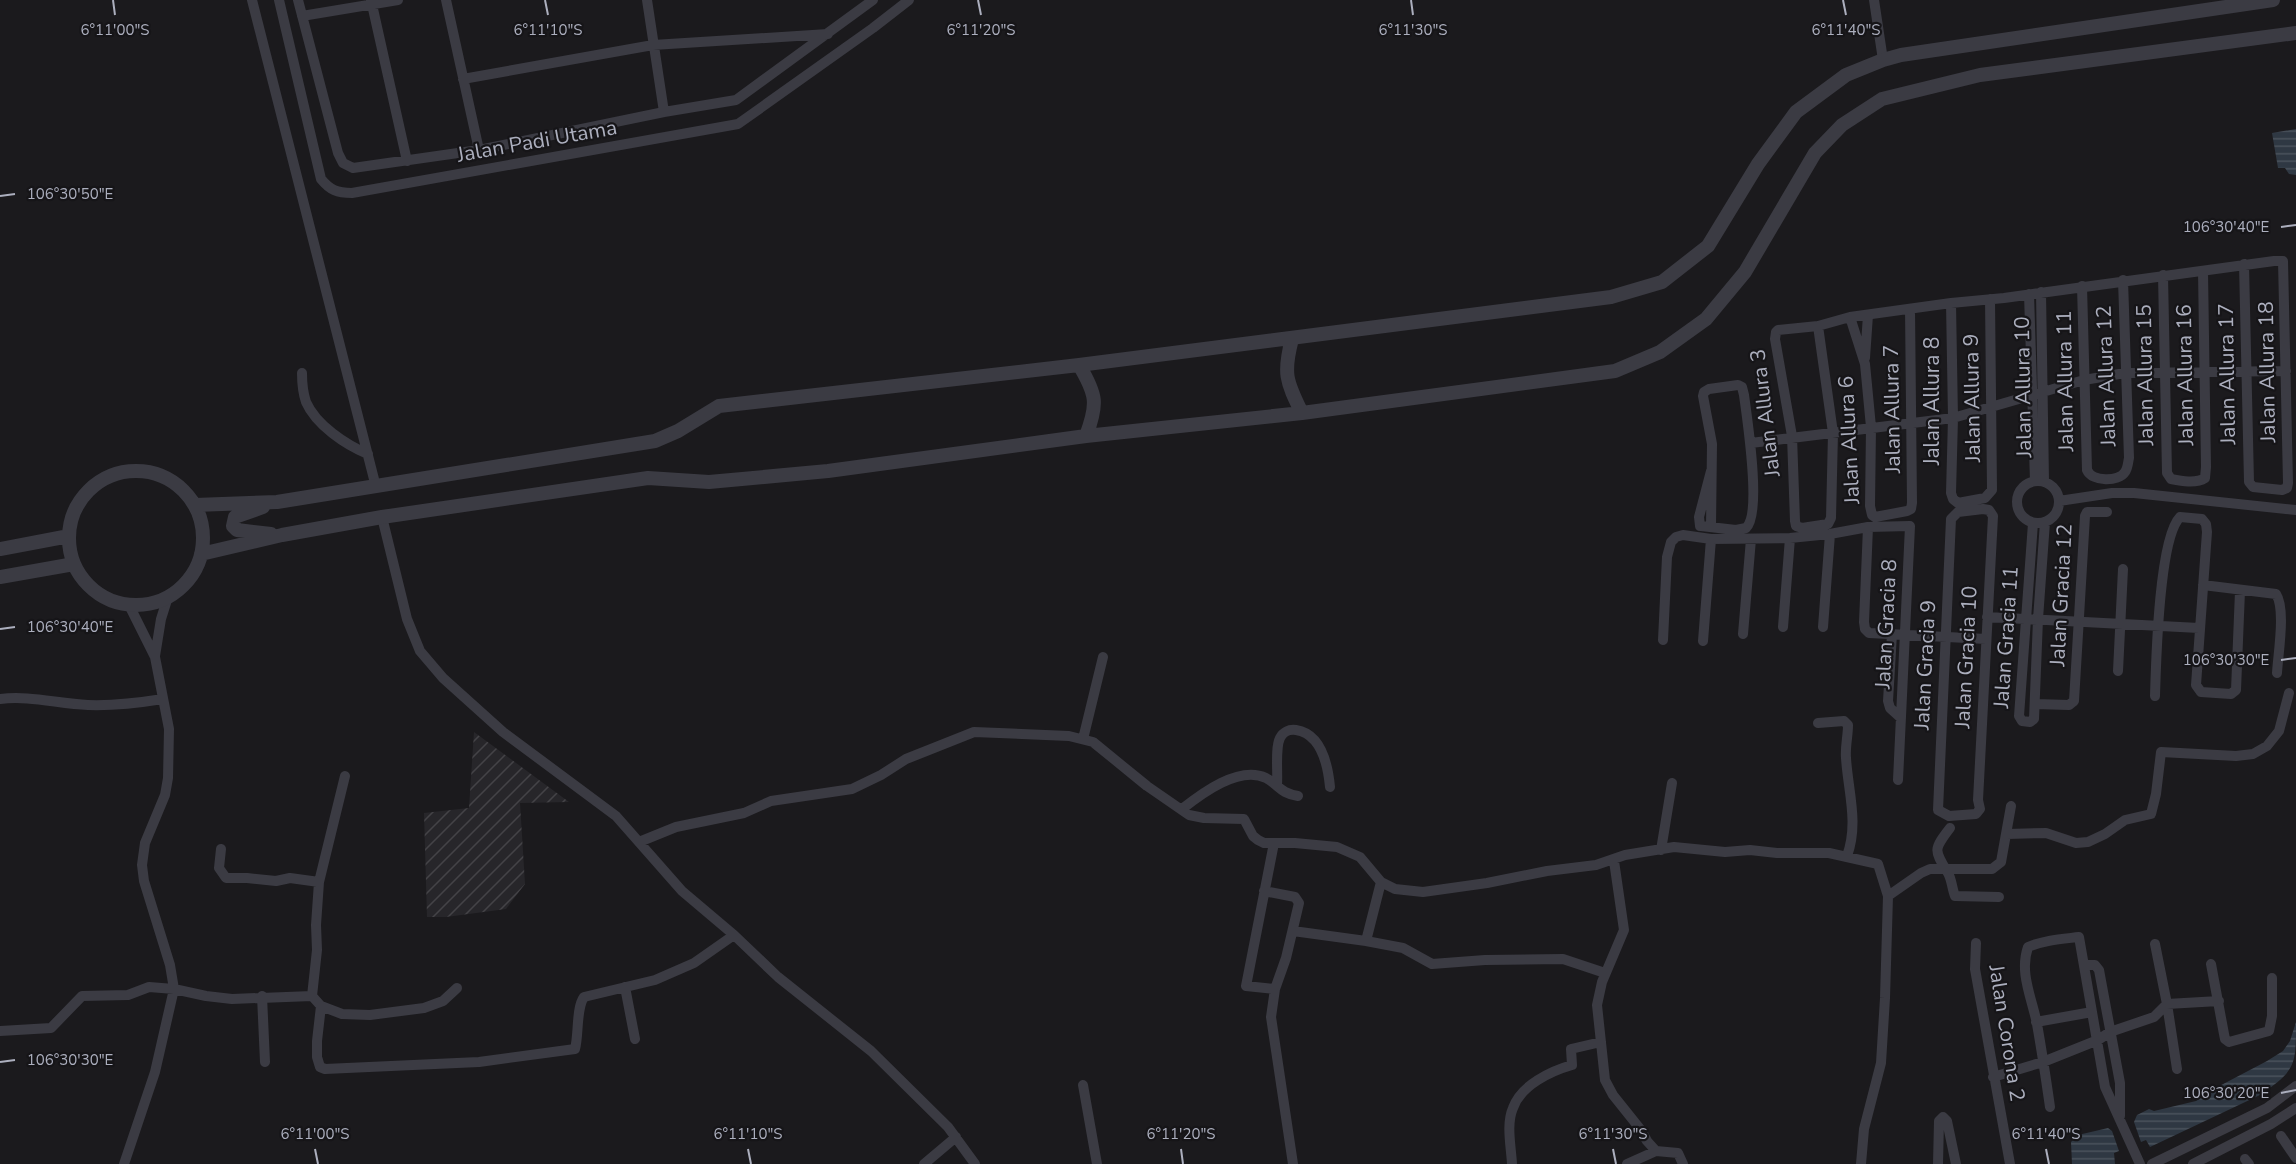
<svg xmlns="http://www.w3.org/2000/svg" width="2296" height="1164" viewBox="0 0 2296 1164" font-family="'Nunito Sans',sans-serif">
<style>
.industrial{fill:url(#industrial-furrows)}
.water{fill:url(#water-rules)}
.lines{fill:none;stroke-linecap:round;stroke-linejoin:round}
.minor{stroke:#3b3b43;stroke-width:10}
.tertiary{stroke:#3b3b43;stroke-width:14}
.ticks{fill:none;stroke:#acafbe;stroke-width:2}
.labels{text-anchor:middle;dominant-baseline:central;stroke-width:4.5;stroke-linejoin:round;paint-order:stroke}
.street-label{font-size:21px;fill:#acafbe;stroke:#161518}
.ticks-label{font-size:15px;text-anchor:middle;fill:#acafbe;stroke:#161518;stroke-width:4.5;stroke-linejoin:round;paint-order:stroke}
</style>
<defs>
<pattern id="industrial-furrows" width="10" height="10" patternUnits="userSpaceOnUse" patternTransform="scale(1.5)"><rect width="10" height="10" fill="#27262a"/><path d="M-1 1l2-2M0 10L10 0M9 11l2-2" fill="none" stroke="#444347"/></pattern>
<pattern id="water-rules" width="6" height="5" patternUnits="userSpaceOnUse" patternTransform="scale(1.5)"><rect width="6" height="5" fill="#2f3843"/><path d="M0 2.5h6" fill="none" stroke="#4a525c"/></pattern>
</defs>
<rect width="100%" height="100%" fill="#1b1a1d"/>
<path class="industrial" d="M474,732L569,802L520,803L525,884L506,909L446,917H427L424,813L469,808Z"/>
<path class="water" d="M2296,129V175L2289,174L2285,168H2278L2272,133Z
M2296,1022C2296,1066 2296,1070 2260,1095L2150,1147L2146,1140L2141,1142L2134,1122L2137,1115L2149,1109L2154,1111L2196,1101L2208,1092L2267,1061L2283,1051L2290,1041Z
M2108,1128L2112,1131L2119,1151L2114,1153L2115,1164H2072L2071,1142L2078,1135Z"/>
<g class="lines">
<path class="minor" d="M252,0L376,487
M279,0L321,179C330,190 337,193 352,193L738,124L873,28L909,0
M298,0L338,153L343,163L353,168L479,150L664,112L736,100L873,0
M371,0L407,161
M446,0L479,150
M647,0L664,112
M1874,0L1883,60
M302,16L398,0
M463,79L653,45L828,34
M2163,275L2167,473L2171,479C2181,481 2196,484 2205,478L2206,467L2203,271
M2082,286L2087,470C2092,482 2119,482 2125,472C2128,468 2128,462 2129,458L2123,280
M2041,292L2044,481
M2029,294L2035,481
M1951,303L1953,418L1951,493L1953,499L1958,503L1985,498L1992,490L1990,299
M1850,317L1865,364L1871,427L1870,506L1872,515L1875,517L1907,511L1911,509L1912,503L1910,309
M1818,326L1833,433L1831,518L1828,524L1802,528L1796,526L1795,521L1792,436L1775,339L1776,332L1778,330L1818,326L1850,317L1951,303L2004,298L2274,261H2283L2288,483L2287,488L2282,490L2253,487L2249,482L2244,264
M1865,358L1868,315
M302,373C302,383 303,393 306,402C316,425 346,445 368,454
M1751,443L1953,418L2084,380L2125,373L2286,371
M1711,471L1699,517L1700,526H1701L1736,530L1746,528C1762,514 1747,418 1744,395L1742,387L1738,385L1709,389L1704,392L1703,396L1712,444L1711,527
M2017 502a21 21 0 1 1 42 0a21 21 0 1 1-42 0Z
M2059,501L2112,493H2134L2296,510
M1983,509L1989,510L1993,516L1978,800L1980,809L1976,814L1949,816L1938,810L1951,519L1958,512Z
M382,517L407,619L420,651L443,678L503,732L616,816L682,891L734,935L778,977L871,1051L948,1127L975,1164
M2033,523L2019,716L2022,721L2030,722L2034,719L2038,619L2045,522
M1868,527L1864,622L1865,629L1869,633L1986,639
M2203,585L2276,594C2286,609 2278,654 2277,673
M1987,617L2199,628
M1783,627L1790,538
M1823,627L1830,534
M1743,634L1751,539
M1892,634L1888,701L1890,708L1901,718
M1663,640L1667,557L1671,542L1676,537L1683,535L1711,539L1790,538L1830,534L1868,527L1910,526L1898,780
M1703,641L1711,539
M155,656L161,619L167,600
M2118,671L2123,569
M2155,696C2156,662 2159,538 2180,517L2202,519L2206,524L2207,532L2196,685L2201,692L2231,694L2236,690L2240,591
M0,699C29,695 59,704 88,705C114,706 138,703 163,699
M2035,704L2069,705L2074,701L2085,516L2087,512H2107
M1818,723L1844,721L1848,725C1848,736 1845,747 1846,758C1848,791 1859,823 1847,856
M1083,739L1103,657
M345,776L319,882L316,925L317,950L312,996L321,1006L317,1041V1057L320,1067L325,1069L479,1062L575,1049C579,1034 576,1008 584,997L655,980L694,963L734,935
M1277,785C1278,772 1275,748 1280,738C1283,732 1289,729 1296,730C1322,734 1328,766 1330,787
M1182,809C1201,794 1239,765 1266,778C1280,786 1280,793 1298,796
M1950,828C1933,850 1934,850 1948,873C1952,880 1952,889 1955,896L1999,897
M2007,834L2046,833L2076,843L2088,842L2105,834L2125,820L2151,814L2156,794L2161,752L2236,756L2253,754L2267,746L2279,731L2289,693
M639,842L676,827L744,813L771,801L852,789L881,775L906,759L974,732L1069,736L1093,742L1147,786L1189,815L1204,818L1244,819L1253,836L1258,840L1264,843H1295L1337,847L1360,857L1381,882L1395,889L1423,892L1487,883L1547,871L1596,865L1625,855L1674,847L1725,852L1750,850L1777,853H1829L1878,864L1888,896L1885,998L1881,1063L1864,1129L1861,1164
M1274,843L1246,986L1275,989
M221,849L219,868L226,878H247L276,881L290,878L319,882
M1661,850L1672,783
M1614,861L1624,930L1602,982L1597,1005L1605,1080L1613,1095L1641,1130L1647,1141L1656,1151L1678,1153L1683,1164
M1264,891L1295,897L1299,903L1286,958L1275,989L1271,1017L1293,1164
M1888,896L1921,873L1930,869H1992L2001,862L2011,806
M1293,931L1366,941L1381,882
M1366,941L1403,948L1432,964L1485,960L1563,959L1605,973
M1976,943L1975,969L2010,1164
M2155,944L2167,1004L2177,1069
M2211,964L2224,1034L2225,1039L2229,1042L2269,1031L2272,1016V978
M2085,965H2095L2099,970L2120,1083V1116
M625,987L635,1039
M262,996L265,1062
M321,1006L342,1014L370,1015L424,1008L443,1001L457,988
M2036,1022L2092,1012
M0,1031L51,1028L82,996L128,995L149,987L174,989L206,996L232,999L312,996
M1993,1077L2043,1062L2098,1040L2110,1032L2154,1017L2167,1004L2219,1001
M1083,1085L1097,1164
M2050,1107C2046,1079 2042,1052 2037,1024C2032,998 2019,973 2028,947C2044,940 2062,939 2079,937L2105,1087L2140,1164
M2281,1136L2296,1158
M2245,1159L2249,1164
M124,1164L155,1072L174,989L170,965L144,881L142,865L145,843L165,795L168,778L169,729L155,657L130,607
M924,1164L956,1137
M1512,1164C1511,1146 1506,1124 1513,1108C1521,1085 1551,1071 1572,1065L1571,1049L1601,1042
M1627,1164L1656,1151
M1938,1164L1939,1121L1943,1117L1947,1121L1956,1164
M2152,1164L2267,1108L2296,1086
M2193,1164L2271,1124L2296,1108"/>
<path class="tertiary" d="M1292,339C1283,373 1286,381 1302,413
M1079,365C1097,395 1098,404 1086,436
M69 538a67 67 0 1 1 134 0a67 67 0 1 1-134 0Z
M195,505L277,502L655,441L678,431L719,406L1079,365L1611,297L1662,282L1708,246L1758,164L1796,112L1846,75L1883,60L1901,55L2273,0
M263,507L235,517L233,526L237,530L271,534
M0,549L69,536
M201,554L282,535L382,517L648,478L709,482L828,471L1086,436L1302,413L1615,371L1660,352L1706,319L1745,272L1815,153L1842,125L1882,99L1980,75L2296,33
M0,577L74,564"/>
</g>
<path class="ticks" d="M113,0L115,15M545,0L548,15M978,0L981,15M1411,0L1413,15M1843,0L1846,15M0,196L15,194M2281,227L2296,225M0,629L15,627M2281,660L2296,658M0,1062L15,1060M2281,1093L2296,1090M315,1149L318,1164M748,1149L751,1164M1181,1149L1183,1164M1613,1149L1616,1164M2046,1149L2049,1164"/>
<g class="labels">
<g class="street-label">
<text transform="translate(537 141) rotate(-10)">Jalan Padi Utama</text>
<text transform="translate(2267 372) rotate(-91)">Jalan Allura 18</text>
<text transform="translate(2227 374) rotate(-91)">Jalan Allura 17</text>
<text transform="translate(2145 375) rotate(-91)">Jalan Allura 15</text>
<text transform="translate(2185 375) rotate(-91)">Jalan Allura 16</text>
<text transform="translate(2106 376) rotate(-92)">Jalan Allura 12</text>
<text transform="translate(2065 381) rotate(-91)">Jalan Allura 11</text>
<text transform="translate(2023 387) rotate(-91)">Jalan Allura 10</text>
<text transform="translate(1972 398) rotate(-91)">Jalan Allura 9</text>
<text transform="translate(1932 401) rotate(-90)">Jalan Allura 8</text>
<text transform="translate(1892 409) rotate(-91)">Jalan Allura 7</text>
<text transform="translate(1765 413) rotate(-97)">Jalan Allura 3</text>
<text transform="translate(1849 440) rotate(-93)">Jalan Allura 6</text>
<text transform="translate(2061 595) rotate(-87)">Jalan Gracia 12</text>
<text transform="translate(1886 624) rotate(-87)">Jalan Gracia 8</text>
<text transform="translate(2006 637) rotate(-86)">Jalan Gracia 11</text>
<text transform="translate(1966 657) rotate(-87)">Jalan Gracia 10</text>
<text transform="translate(1925 665) rotate(-87)">Jalan Gracia 9</text>
<text transform="translate(2007 1033) rotate(81)">Jalan Corona 2</text>
</g>
</g>
<g class="ticks-label">
<text x="115" y="35">6°11'00"S</text>
<text x="548" y="35">6°11'10"S</text>
<text x="981" y="35">6°11'20"S</text>
<text x="1413" y="35">6°11'30"S</text>
<text x="1846" y="35">6°11'40"S</text>
<text x="70" y="199">106°30'50"E</text>
<text x="2226" y="232">106°30'40"E</text>
<text x="70" y="632">106°30'40"E</text>
<text x="2226" y="665">106°30'30"E</text>
<text x="70" y="1065">106°30'30"E</text>
<text x="2226" y="1098">106°30'20"E</text>
<text x="315" y="1139">6°11'00"S</text>
<text x="748" y="1139">6°11'10"S</text>
<text x="1181" y="1139">6°11'20"S</text>
<text x="1613" y="1139">6°11'30"S</text>
<text x="2046" y="1139">6°11'40"S</text>
</g>
</svg>
